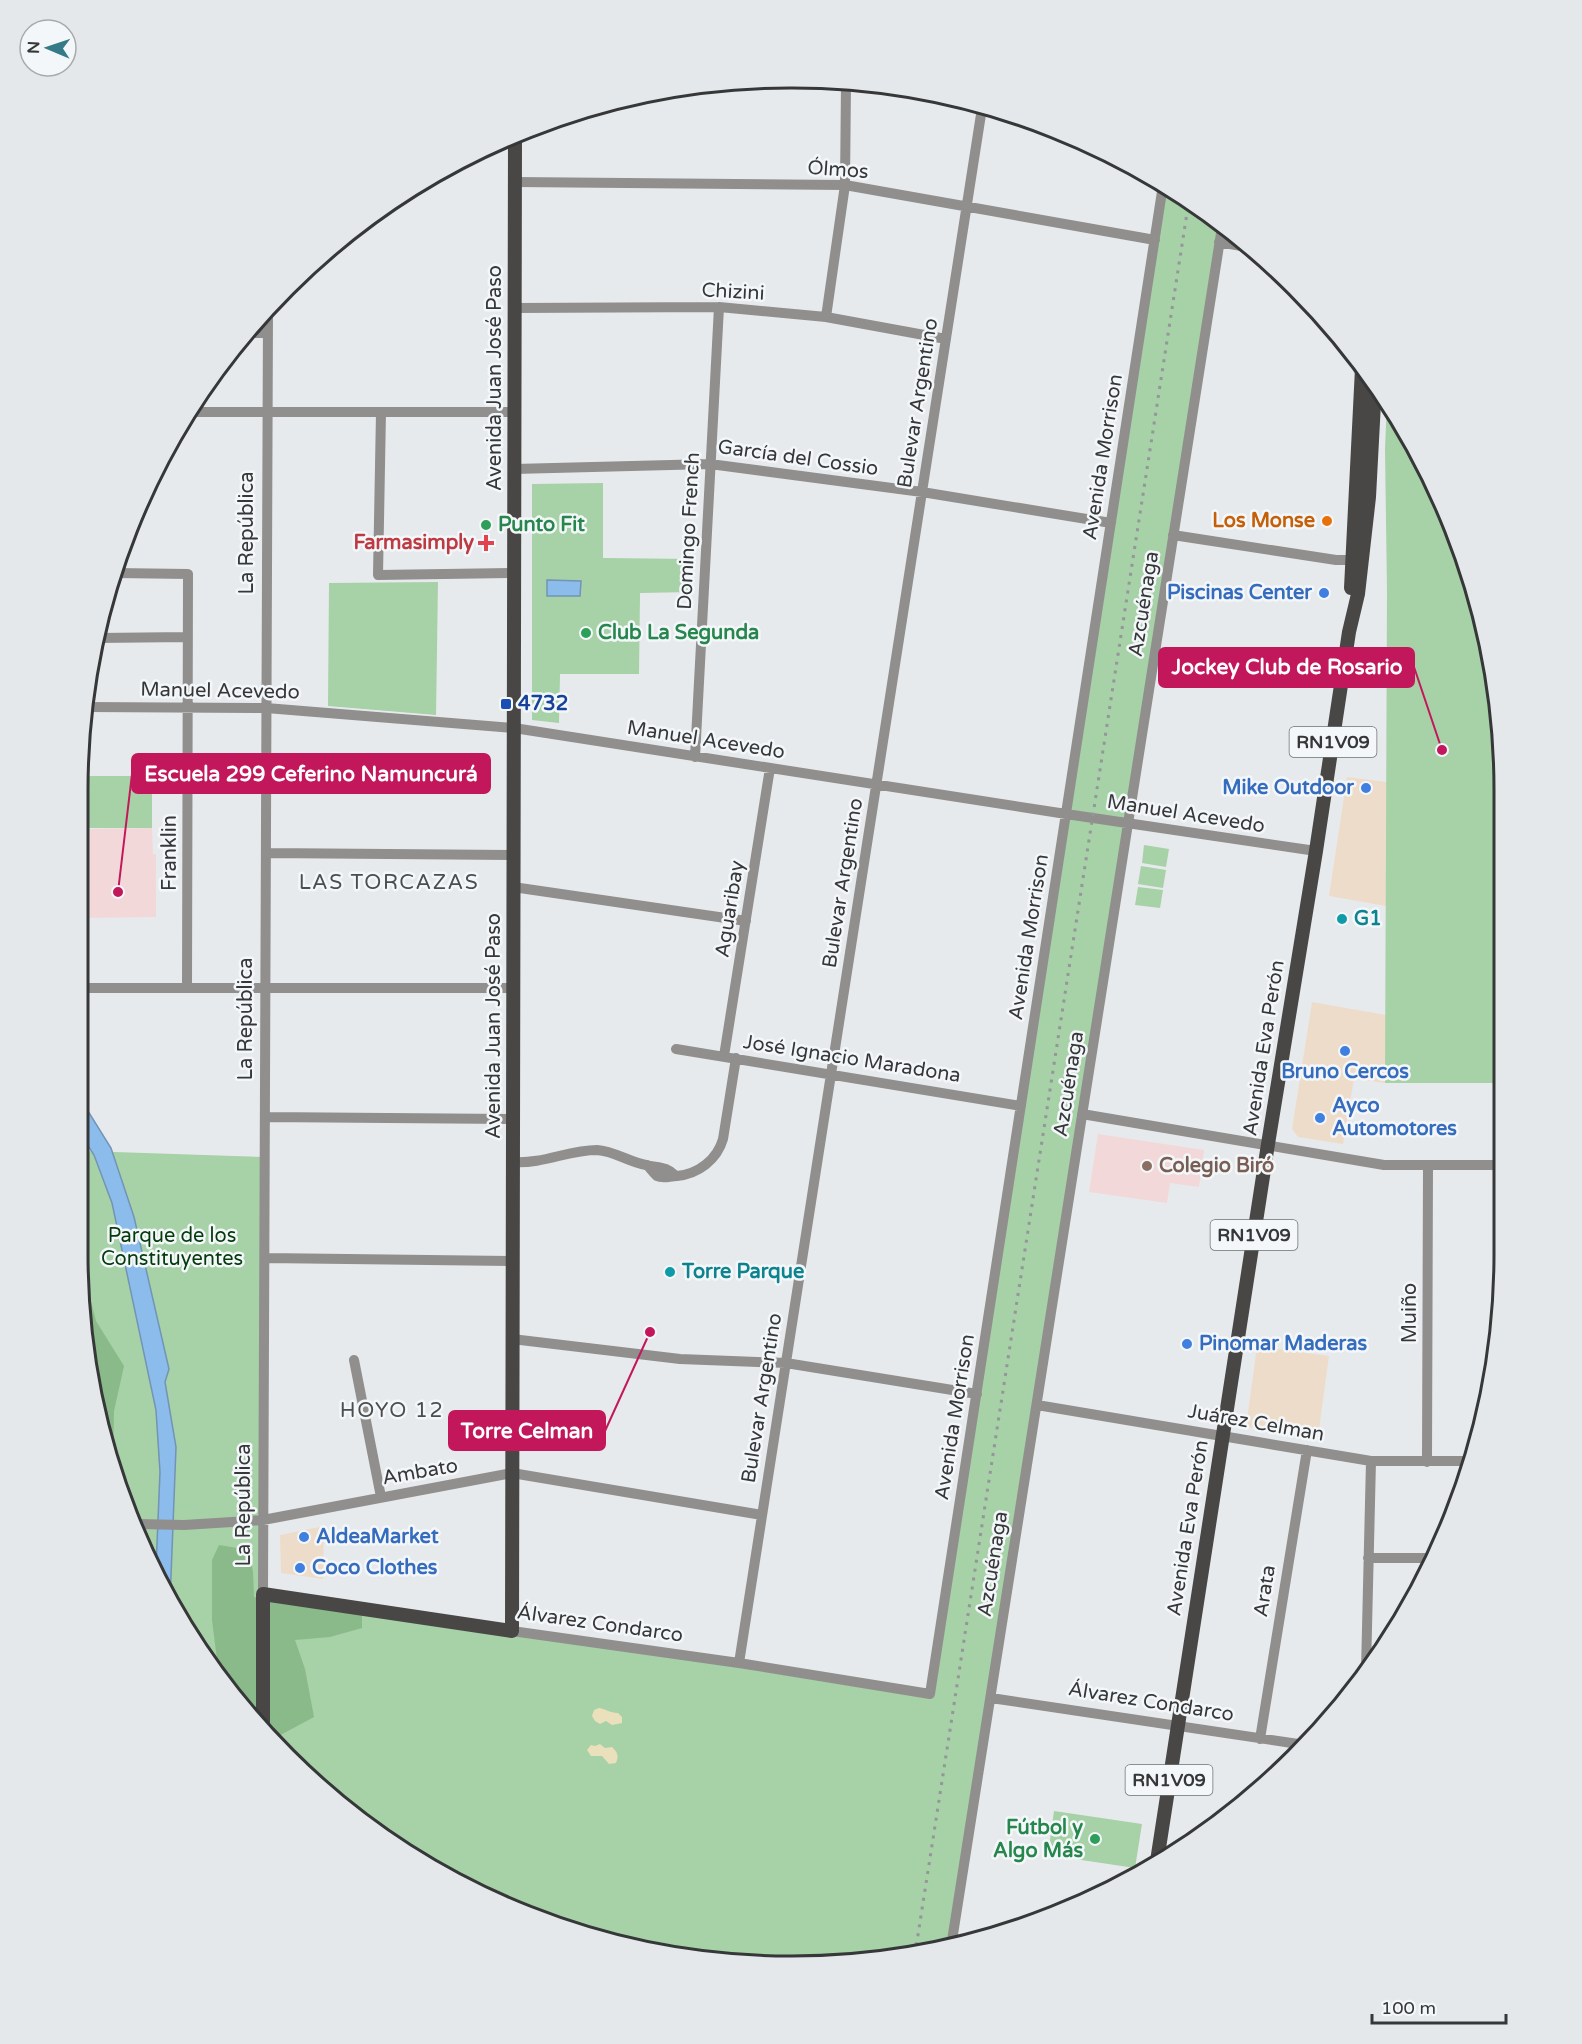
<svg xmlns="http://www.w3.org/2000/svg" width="1582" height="2044" viewBox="0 0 1582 2044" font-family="'Varela Round',sans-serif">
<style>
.commercial{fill:#eedccb}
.education{fill:#f3d8d9}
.green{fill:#a7d1a7}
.forest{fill:#8aba8a}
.sand{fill:#eae0bb}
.water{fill:#8cbceb;stroke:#7294b5;stroke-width:1.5}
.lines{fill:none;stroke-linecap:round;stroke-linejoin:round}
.minor{stroke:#908f8e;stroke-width:10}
.major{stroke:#484745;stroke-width:14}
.rail{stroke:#949698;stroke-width:3;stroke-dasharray:3 6;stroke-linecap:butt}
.food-dot{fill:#e8710a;stroke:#f4f7f9;stroke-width:2}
.leisure-dot{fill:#2e9e5b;stroke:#f4f7f9;stroke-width:2}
.health-dot{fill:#e0444e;stroke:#f4f7f9;stroke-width:2}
.shop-dot{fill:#3f7fe0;stroke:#f4f7f9;stroke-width:2}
.transit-dot{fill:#1a4fb4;stroke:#f4f7f9;stroke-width:2}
.culture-dot{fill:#0f9aa8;stroke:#f4f7f9;stroke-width:2}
.education-dot{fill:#8d6e63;stroke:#f4f7f9;stroke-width:2}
.labels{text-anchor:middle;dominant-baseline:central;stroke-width:5;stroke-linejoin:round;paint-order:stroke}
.shield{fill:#f4f7f9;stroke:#6f7172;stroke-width:1.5}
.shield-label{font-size:18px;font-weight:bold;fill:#363738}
.street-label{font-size:20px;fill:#363738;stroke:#f4f7f9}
.food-label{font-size:20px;font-weight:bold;fill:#c56008;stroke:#f4f7f9;text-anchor:end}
.leisure-label{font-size:20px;font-weight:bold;fill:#27864d;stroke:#f4f7f9;text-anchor:start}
.health-label{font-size:20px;font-weight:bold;fill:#be3a42;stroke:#f4f7f9;text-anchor:end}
.shop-label{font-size:20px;font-weight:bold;fill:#366cbe;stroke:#f4f7f9;text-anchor:start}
.transit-label{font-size:20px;font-weight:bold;fill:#164399;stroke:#f4f7f9;text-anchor:start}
.culture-label{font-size:20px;font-weight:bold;fill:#0d838f;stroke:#f4f7f9;text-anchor:start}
.education-label{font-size:20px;font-weight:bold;fill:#785e54;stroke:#f4f7f9;text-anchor:start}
.park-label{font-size:20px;fill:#043a0c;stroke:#f4f7f9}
.neighbourhood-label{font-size:21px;letter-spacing:1.5px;fill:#4b4d4f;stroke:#f4f7f9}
.rim{fill:none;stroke:#363738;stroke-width:3}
.leader{fill:none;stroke:#c2185b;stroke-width:2}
.callout-dot{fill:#c2185b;stroke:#f4f7f9;stroke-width:2}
.callout{fill:#c2185b;stroke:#c2185b;stroke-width:2}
.callout-label{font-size:21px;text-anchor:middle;font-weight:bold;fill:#fff}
</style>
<rect width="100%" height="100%" fill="#e7eaec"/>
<path class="commercial" d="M1347,777L1387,782L1386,906L1329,896Z
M1312,1002L1386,1015L1385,1083L1354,1079L1343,1144L1298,1137L1292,1129Z
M1257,1346L1329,1356L1318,1437L1246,1427Z
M324,1526L323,1579L281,1573L280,1535Z"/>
<path class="education" d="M152,828L153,854H156V917L79,918V829Z
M1098,1134L1204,1150L1199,1187L1170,1183L1167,1203L1089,1192Z"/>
<path class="green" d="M1163,185L1187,198L1222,227L951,1947L930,1952L791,1966L607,1942L435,1871L287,1757L174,1610L102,1438L78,1253V1142L85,1151L265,1157L263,1594L930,1694Z
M1387,401L1466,561L1498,698V1083H1385L1387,591L1385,449Z
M603,483V558L691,559L692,592L640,593L639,674H560L559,723L532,720V484Z
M438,582L436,715L328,706L329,583Z
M79,776H152V828H79Z
M1144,845L1169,849L1166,867L1142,863Z
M1141,866L1166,870L1163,888L1138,884Z
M1138,887L1163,890L1160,908L1135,905Z
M1054,1811L1142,1824L1135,1868L1048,1855Z"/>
<path class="forest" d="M78,1250L96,1321L124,1366L114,1411L113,1463L102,1438Z
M219,1545L249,1550L253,1572L254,1597L362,1614V1628L330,1637L295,1640L305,1669L314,1717L273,1739L218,1667L212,1620V1560Z"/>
<path class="sand" d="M599,1708C606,1709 610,1713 618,1713L622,1717V1723L612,1725L606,1721L600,1724L595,1721L592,1716L594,1710Z
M600,1744L605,1748L612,1747C618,1753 619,1756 616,1763L609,1764L602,1756H591L587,1750L591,1745L595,1746Z"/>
<path class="water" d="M547,580L581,581L580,596H547Z
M78,1100L83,1103L111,1148L134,1217L169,1369L165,1382L176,1447L170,1602L156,1568L160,1472L156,1410L112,1203L94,1155L78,1130Z"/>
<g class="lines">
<path class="minor" d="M515,182L845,185L1155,240
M1219,242L1247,247
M515,308L719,307L826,317L946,339
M826,317L845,185L846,83
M248,333H268
M191,412H515
M381,412L378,575L514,573
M514,469L710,464L922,492L1111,523
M1173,535L1336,560H1360
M115,573L188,574L187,988
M97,638L188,637
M86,707L266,708L514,728L1066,814L1316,851
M695,757L719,307
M266,853L514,855
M513,887L746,921
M79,988H513
M676,1049L1021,1106
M724,1056L770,768
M1082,1114L1384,1165H1498
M265,1117L513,1119
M513,1162C544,1164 568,1150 597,1150C614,1151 629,1162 646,1165C659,1168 666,1166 676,1176
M647,1165C650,1168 654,1174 657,1176C663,1179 670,1176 677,1176C698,1174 717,1160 723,1139L736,1058
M265,1258L513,1261
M512,1339L680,1359L786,1363L977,1394
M354,1360L381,1497
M1037,1405L1371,1461H1471
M1427,1462L1428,1165
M138,1524L184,1525L263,1520L512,1473L762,1515
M1368,1558H1429
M263,1594L268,312
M512,1631L739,1663L930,1694L1163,185
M739,1663L982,108
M1366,1670L1371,1461
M991,1698L1305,1745
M1260,1739L1307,1450
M951,1947L1222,227"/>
<path class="major" d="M1351,588L1362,368
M263,1726V1594L512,1631L515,134
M1157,1861L1268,1144L1316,851L1349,632L1358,594L1369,497L1375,384"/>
<path class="rail" d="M915,1954L1189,200"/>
</g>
<circle class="food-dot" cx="1327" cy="521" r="6"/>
<g class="leisure-dot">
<circle cx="486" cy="525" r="6"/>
<circle cx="586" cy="633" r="6"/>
<circle cx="1095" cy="1839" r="6"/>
</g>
<path class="health-dot" d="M483 534h6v6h6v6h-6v6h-6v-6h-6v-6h6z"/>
<g class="shop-dot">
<circle cx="1324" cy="593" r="6"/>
<circle cx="1366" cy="788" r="6"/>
<circle cx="1345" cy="1051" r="6"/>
<circle cx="1320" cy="1118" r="6"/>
<circle cx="1187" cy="1344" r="6"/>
<circle cx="304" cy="1537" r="6"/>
<circle cx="300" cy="1568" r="6"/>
</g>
<rect class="transit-dot" x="500" y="698" width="12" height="12" rx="3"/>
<g class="culture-dot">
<circle cx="1342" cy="919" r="6"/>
<circle cx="670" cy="1272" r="6"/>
</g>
<circle class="education-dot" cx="1147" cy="1166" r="6"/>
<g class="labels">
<g class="shield">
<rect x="1289.5" y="727" width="87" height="30" rx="4.5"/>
<rect x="1210.5" y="1220" width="87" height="30" rx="4.5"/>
<rect x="1125.5" y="1765" width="87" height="30" rx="4.5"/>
</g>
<g class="shield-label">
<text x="1333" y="742">RN1V09</text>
<text x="1254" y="1235">RN1V09</text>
<text x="1169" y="1780">RN1V09</text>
</g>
<g class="street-label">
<text transform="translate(838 170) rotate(4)">Ólmos</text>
<text transform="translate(733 292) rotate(3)">Chizini</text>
<text transform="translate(495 378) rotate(-90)">Avenida Juan José Paso</text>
<text transform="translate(918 403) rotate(-81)">Bulevar Argentino</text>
<text transform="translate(1103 457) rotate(-81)">Avenida Morrison</text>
<text transform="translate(798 458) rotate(8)">García del Cossio</text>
<text transform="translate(689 531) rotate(-87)">Domingo French</text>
<text transform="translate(247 533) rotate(-90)">La República</text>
<text transform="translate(1144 604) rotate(-81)">Azcuénaga</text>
<text transform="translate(220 691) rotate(1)">Manuel Acevedo</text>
<text transform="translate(706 740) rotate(9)">Manuel Acevedo</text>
<text transform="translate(1186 814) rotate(9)">Manuel Acevedo</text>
<text transform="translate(170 853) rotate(-90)">Franklin</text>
<text transform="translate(843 883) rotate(-81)">Bulevar Argentino</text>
<text transform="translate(730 909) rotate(-81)">Aguaribay</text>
<text transform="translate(1029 937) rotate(-81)">Avenida Morrison</text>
<text transform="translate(246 1019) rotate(-90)">La República</text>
<text transform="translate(494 1026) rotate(-90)">Avenida Juan José Paso</text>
<text transform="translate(1264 1048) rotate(-81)">Avenida Eva Perón</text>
<text transform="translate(852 1059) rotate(9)">José Ignacio Maradona</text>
<text transform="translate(1069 1084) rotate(-81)">Azcuénaga</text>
<text transform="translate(1410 1313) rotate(-90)">Muiño</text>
<text transform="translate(762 1398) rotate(-81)">Bulevar Argentino</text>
<text transform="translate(955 1417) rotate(-81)">Avenida Morrison</text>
<text transform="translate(1256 1423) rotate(10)">Juárez Celman</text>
<text transform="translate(420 1472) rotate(-10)">Ambato</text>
<text transform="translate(244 1505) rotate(-90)">La República</text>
<text transform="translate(1188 1528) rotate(-81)">Avenida Eva Perón</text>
<text transform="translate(993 1564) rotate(-81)">Azcuénaga</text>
<text transform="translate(1265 1591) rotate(-81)">Arata</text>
<text transform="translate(600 1624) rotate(8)">Álvarez Condarco</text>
<text transform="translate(1151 1702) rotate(9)">Álvarez Condarco</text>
</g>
<g class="food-label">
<text x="1315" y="521">Los Monse</text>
</g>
<g class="leisure-label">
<text x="498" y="525">Punto Fit</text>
<text x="598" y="633">Club La Segunda</text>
<text x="1083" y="1828" text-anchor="end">Fútbol y<tspan x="1083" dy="23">Algo Más</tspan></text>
</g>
<g class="health-label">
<text x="474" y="543">Farmasimply</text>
</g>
<g class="shop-label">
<text x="1312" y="593" text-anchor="end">Piscinas Center</text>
<text x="1354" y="788" text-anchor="end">Mike Outdoor</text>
<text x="1345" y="1072" text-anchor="middle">Bruno Cercos</text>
<text x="1332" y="1106">Ayco<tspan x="1332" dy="23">Automotores</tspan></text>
<text x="1199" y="1344">Pinomar Maderas</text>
<text x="316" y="1537">AldeaMarket</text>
<text x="312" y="1568">Coco Clothes</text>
</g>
<g class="transit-label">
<text x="518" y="704">4732</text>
</g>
<g class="culture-label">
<text x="1354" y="919">G1</text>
<text x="682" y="1272">Torre Parque</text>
</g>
<g class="education-label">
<text x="1159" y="1166">Colegio Biró</text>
</g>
<g class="park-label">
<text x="172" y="1236">Parque de los<tspan x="172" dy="23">Constituyentes</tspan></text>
</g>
<g class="neighbourhood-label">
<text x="389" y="882">LAS TORCAZAS</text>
<text x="392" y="1410">HOYO 12</text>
</g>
</g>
<path d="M0 0H1582V2044H0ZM790 88H792A702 702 0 0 1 1494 790V1254A702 702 0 0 1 792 1956H790A702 702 0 0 1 88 1254V790A702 702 0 0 1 790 88Z" fill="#e5e8ea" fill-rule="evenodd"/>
<path class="rim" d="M790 88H792A702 702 0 0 1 1494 790V1254A702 702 0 0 1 792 1956H790A702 702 0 0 1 88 1254V790A702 702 0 0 1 790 88Z"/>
<path class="leader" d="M1442 750L1414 667M118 892L132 774M650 1332L605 1431"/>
<g class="callout-dot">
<circle cx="1442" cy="750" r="6"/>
<circle cx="118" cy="892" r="6"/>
<circle cx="650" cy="1332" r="6"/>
</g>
<g class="callout">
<rect x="1159" y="648" width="255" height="39" rx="6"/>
<rect x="132" y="754" width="358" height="39" rx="6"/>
<rect x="449" y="1411" width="156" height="39" rx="6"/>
</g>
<g class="callout-label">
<text x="1287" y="674">Jockey Club de Rosario</text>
<text x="311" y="781">Escuela 299 Ceferino Namuncurá</text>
<text x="527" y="1438">Torre Celman</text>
</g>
<g transform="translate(48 48) rotate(272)"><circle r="28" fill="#f4f7f9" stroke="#a8aaac" stroke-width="1.5"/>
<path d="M0-4.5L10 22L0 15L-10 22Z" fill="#357b87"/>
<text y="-9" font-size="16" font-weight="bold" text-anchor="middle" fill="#363738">N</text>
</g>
<path d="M1372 2014v9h134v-9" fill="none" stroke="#363738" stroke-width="3"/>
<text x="1381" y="2014" font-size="18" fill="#363738" stroke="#f4f7f9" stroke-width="4.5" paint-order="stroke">100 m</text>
</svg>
